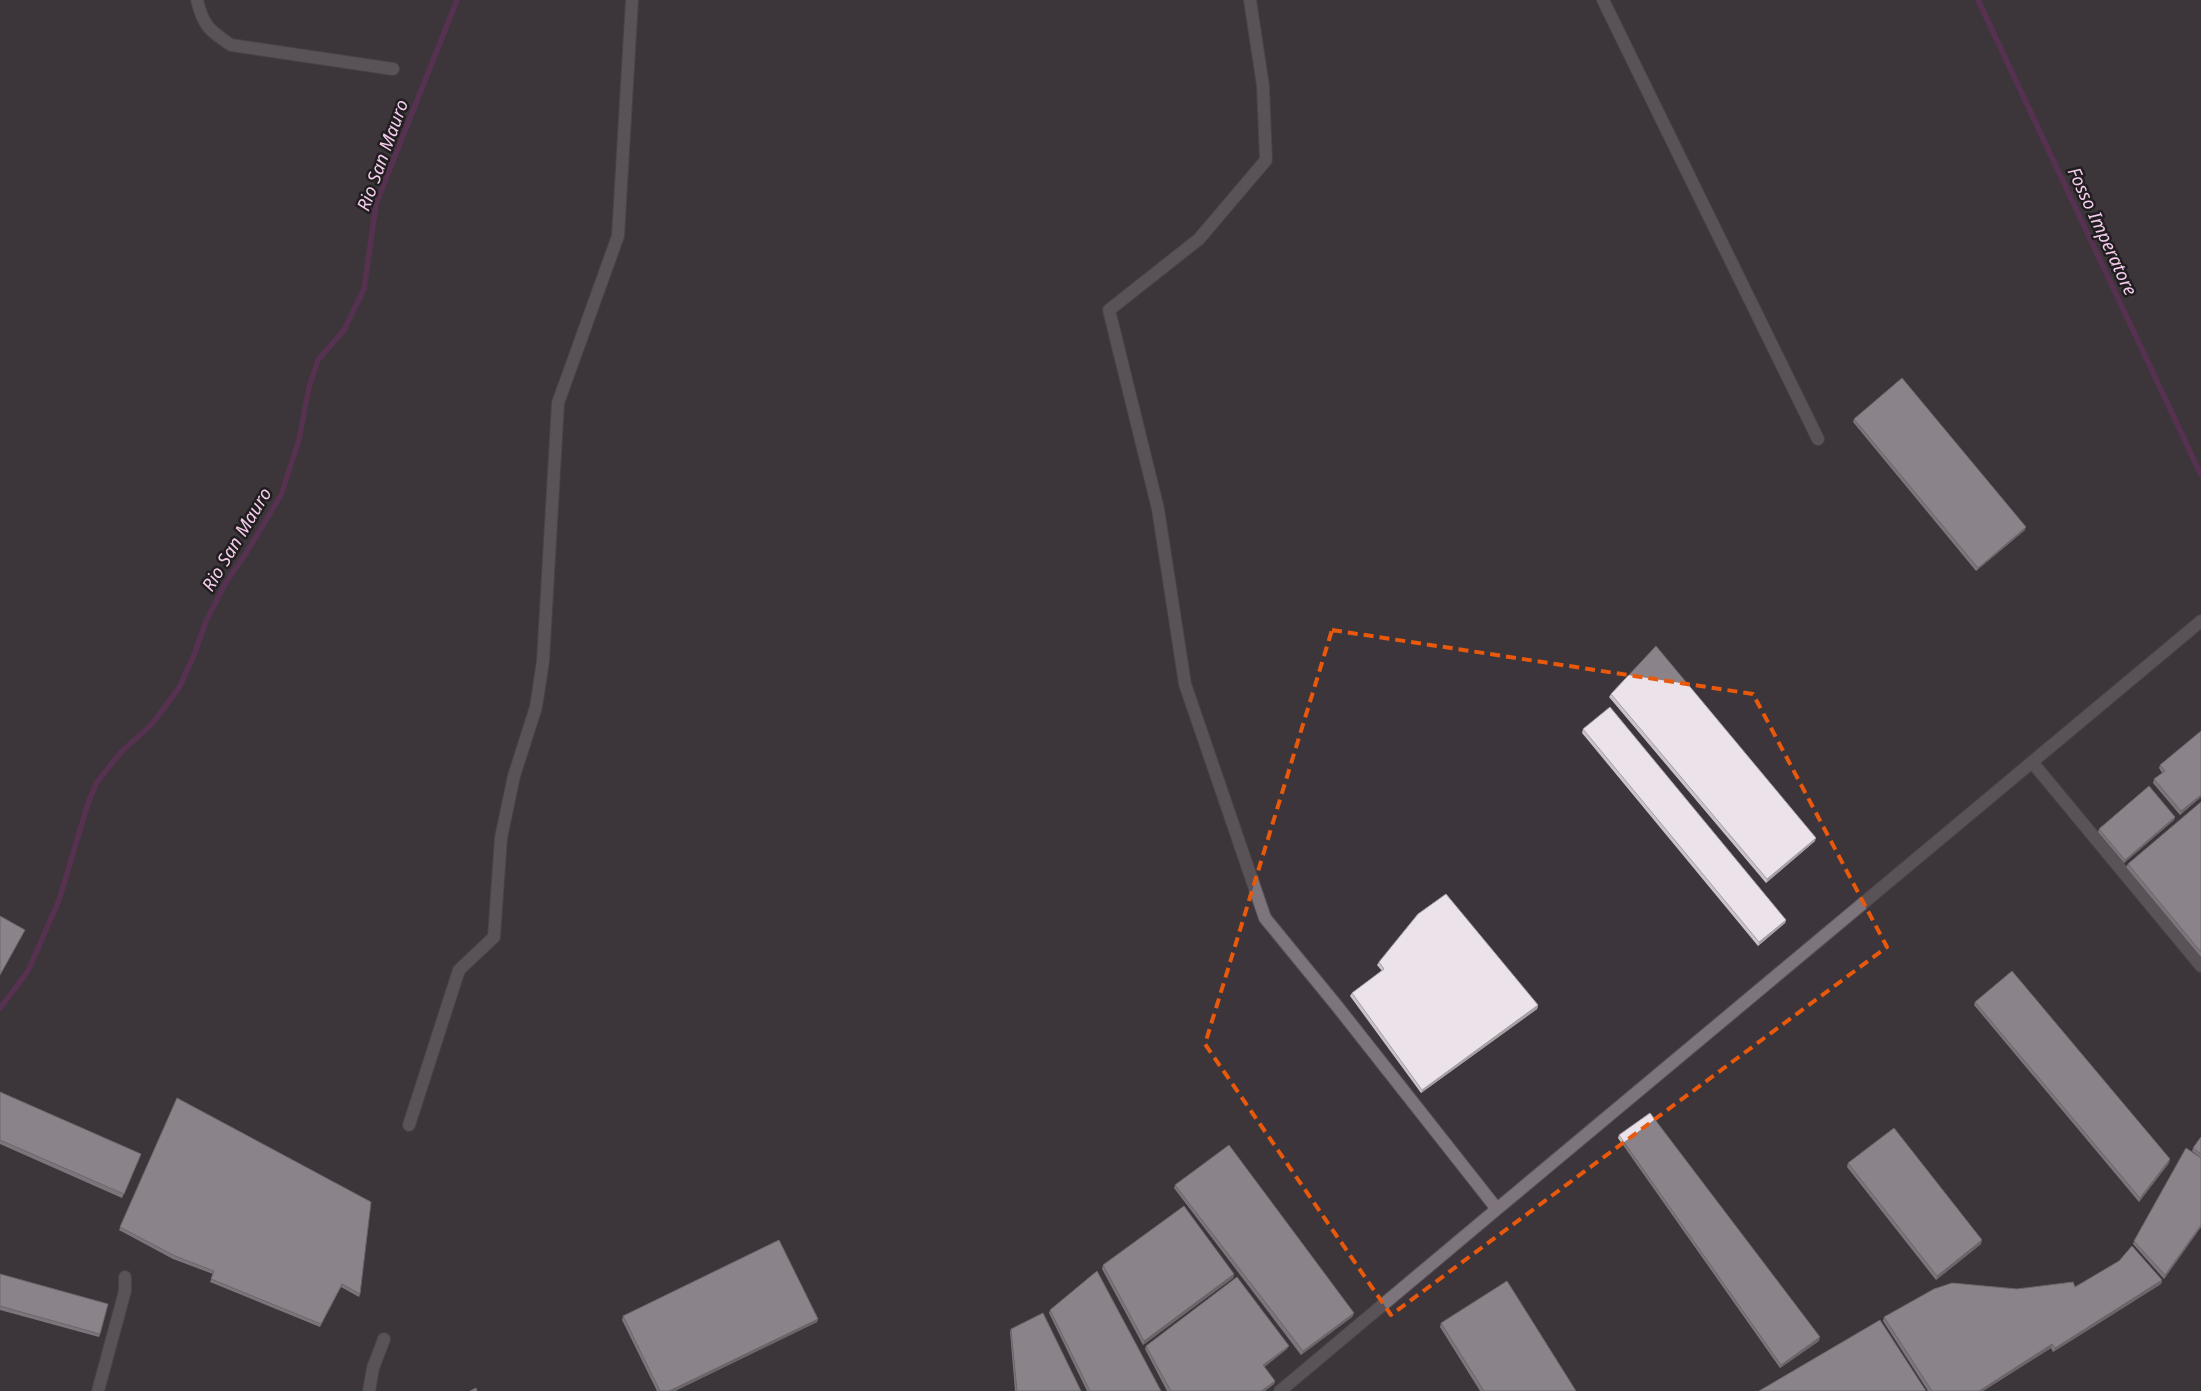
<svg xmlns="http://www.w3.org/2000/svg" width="2201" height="1391" viewBox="0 0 2201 1391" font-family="'Noto Sans',sans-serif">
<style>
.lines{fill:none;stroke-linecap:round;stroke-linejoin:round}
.stream{stroke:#752f6b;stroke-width:5.5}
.street-casing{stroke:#585357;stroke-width:14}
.street{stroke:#7d757b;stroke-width:12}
.wall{fill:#cbc3c9}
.shaded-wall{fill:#a59fa4}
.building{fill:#ece3ea;stroke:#a59fa4}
.marked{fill:none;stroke:#e8590c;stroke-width:4;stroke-dasharray:10 6;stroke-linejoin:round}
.labels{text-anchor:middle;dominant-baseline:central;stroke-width:5;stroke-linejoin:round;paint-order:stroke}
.water-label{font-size:18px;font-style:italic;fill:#f6cdee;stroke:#211e20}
</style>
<rect width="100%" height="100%" fill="#3c353b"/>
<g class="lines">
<path class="stream" d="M1978,0L2201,475
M0,1008L28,971L59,900L88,803L97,782L121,752L151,725L179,688L194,655L206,621L225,584L248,550L281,495L299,440L309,387L318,360L344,330L364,289L376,204L457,0"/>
<g class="street-casing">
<path id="street" d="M197,0C203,26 210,31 231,45L393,69
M1250,0L1263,86L1266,160L1199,239L1109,310L1158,509L1185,684L1265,918L1337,1006L1497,1209L1280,1391
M1603,0L1818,439
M2032,762L2201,966
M409,1125L459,970L494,937L501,838L514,776L536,707L543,661L558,403L618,236L632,0
M1497,1209L2201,621
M98,1391L125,1291V1277
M369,1391L373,1368L384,1339"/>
</g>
<use href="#street" class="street"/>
</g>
<path class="wall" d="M1854,419L2025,530L1976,571L1853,422Z
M1611,694L1815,841L1766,883L1609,697Z
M1583,729L1786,920L1785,923L1758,946L1582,733Z
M2160,765L2201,797L2180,815L2153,783L2154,779L2162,773L2159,768Z
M2201,802V957L2126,867L2128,864Z
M2175,817L2174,820L2124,863L2098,832L2099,829Z
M1379,962L1538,1005L1537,1009L1421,1093L1350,996L1352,993L1382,971L1377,965Z
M1975,1002L2169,1163L2139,1202L1974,1005Z
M0,1092L141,1154L122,1198L0,1144Z
M177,1098L360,1294L359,1297L341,1287L320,1327L210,1282L213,1274L173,1259L119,1230Z
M1619,1135L1819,1341L1780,1368L1618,1138Z
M2201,1137V1158L2192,1151L2193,1148Z
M2201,1158V1227L2164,1279L2133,1244L2134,1241Z
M1848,1163L1981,1244L1936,1280L1847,1167Z
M1175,1185L1354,1313L1352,1317L1301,1355L1174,1188Z
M1103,1265L1234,1274L1233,1278L1143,1345L1102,1269Z
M0,1274L100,1334L99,1337L0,1310Z
M2162,1280L2161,1284L2053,1352L2051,1348L1983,1391H1928L1883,1321L1884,1317L2017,1289L2075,1287Z
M1050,1310L1161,1391H1087L1049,1313Z
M623,1316L818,1319L817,1322L675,1391H657L622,1320Z
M1441,1323L1576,1391H1480L1440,1327Z
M1011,1329L1081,1391H1015L1010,1332Z
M1146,1346L1287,1349L1264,1367L1275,1381L1274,1384L1265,1391H1167L1145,1349Z"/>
<path class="shaded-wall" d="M2026,527L2025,530L1976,571L1978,568Z
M2201,795V797L2180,815L2181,811Z
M2175,817L2174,820L2124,863L2125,860Z
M1816,838L1815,841L1766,883L1767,879Z
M1786,920L1785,923L1758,946L1759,942Z
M1538,1005L1537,1009L1421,1093L1422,1090Z
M2170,1159L2169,1163L2139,1202L2140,1198Z
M2201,1225V1227L2164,1279L2165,1275Z
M1982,1240L1981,1244L1936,1280L1937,1276Z
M1234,1274L1233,1278L1143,1345L1144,1341Z
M2162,1280L2161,1284L2053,1352L2055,1348Z
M1354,1313L1352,1317L1301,1355L1303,1351Z
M818,1319L817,1322L675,1391H669Z
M1820,1337L1819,1341L1780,1368L1781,1365Z
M2052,1344L2051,1348L1983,1391H1979Z
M1289,1346L1287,1349L1262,1369L1263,1365Z
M1275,1381L1274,1384L1265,1391H1261Z"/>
<path class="building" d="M1902,378L2026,527L1978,568L1854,419Z
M1656,646L1816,838L1767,879L1611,694Z
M1610,707L1786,920L1759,942L1583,729Z
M2201,731V795L2181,811L2154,779L2165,771L2160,765Z
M2149,786L2175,817L2125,860L2099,829Z
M2201,802V952L2128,864Z
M1446,894L1538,1005L1422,1090L1352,993L1384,969L1379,962L1418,914Z
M0,916L25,930L0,975Z
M2012,971L2170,1159L2140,1198L1975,1002Z
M0,1092L141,1154L124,1194L0,1140Z
M177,1098L371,1202L360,1294L342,1284L321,1324L211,1279L214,1271L175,1256L120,1227Z
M1650,1113L1820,1337L1781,1365L1619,1135Z
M1894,1128L1982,1240L1937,1276L1848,1163Z
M2201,1137V1154L2193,1148Z
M1229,1145L1354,1313L1303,1351L1175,1185Z
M2186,1148L2201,1158V1225L2165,1275L2134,1241Z
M1184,1206L1234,1274L1144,1341L1103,1265Z
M779,1240L818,1319L669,1391H660L623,1316Z
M2132,1246L2162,1280L2055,1348L2052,1344L1979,1391H1932L1884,1317L1934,1289L1952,1283L2017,1289L2073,1282L2075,1287L2119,1261Z
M1097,1271L1161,1391H1090L1050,1310Z
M0,1274L108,1304L100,1334L0,1306Z
M1237,1277L1289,1346L1263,1365L1275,1381L1261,1391H1171L1146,1346Z
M1507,1281L1576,1391H1484L1441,1323Z
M1043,1313L1081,1391H1017L1011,1329Z
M1880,1320L1926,1391H1759Z
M476,1388L477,1391H470Z"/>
<path d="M0 0H2201V1391H0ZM1332,630L1753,694L1887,947L1391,1315L1205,1044Z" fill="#3c353b" fill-opacity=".55" fill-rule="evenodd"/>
<path class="marked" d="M1332,630L1753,694L1887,947L1391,1315L1205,1044Z"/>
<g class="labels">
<g class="water-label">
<text transform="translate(382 155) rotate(-70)">Rio San Mauro</text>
<text transform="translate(2103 231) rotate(65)">Fosso Imperatore</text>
<text transform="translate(236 539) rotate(-59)">Rio San Mauro</text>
</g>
</g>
</svg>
